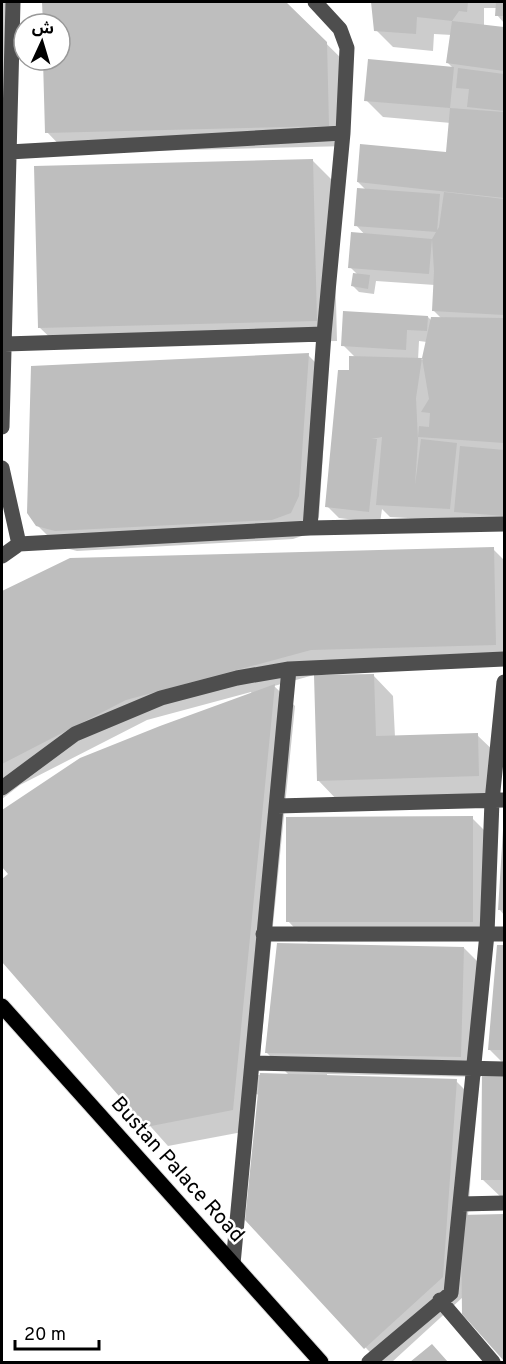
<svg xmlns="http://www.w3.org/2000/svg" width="506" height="1364" viewBox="0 0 506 1364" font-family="Overpass,'Noto Sans Arabic',sans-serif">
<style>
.shadow{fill:#0003;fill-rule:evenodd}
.building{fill:#bebebe}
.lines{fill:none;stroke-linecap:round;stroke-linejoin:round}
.major-casing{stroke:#dbdbdb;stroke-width:17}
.minor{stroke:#4e4e4e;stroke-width:15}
.major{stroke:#000;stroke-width:15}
.labels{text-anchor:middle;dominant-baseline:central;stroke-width:5;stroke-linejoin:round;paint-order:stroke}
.street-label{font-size:21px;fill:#000;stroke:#fff}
</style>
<rect width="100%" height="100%" fill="#fff"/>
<path class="shadow" d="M2,2H11L2,461Z
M43,2H284L347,64L349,146L67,153L47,132L45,60H60V24H44Z
M372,2H504V23L497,15V8H484V26L504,29V526L468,523L462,517V521L390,517L382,509L380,523L339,518L327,506L351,371L356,358L343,345L428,317L432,321L442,319L434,311L435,285L376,281L374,294L359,292L353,286L358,275L350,267L365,235L356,225L366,190L358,182L448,156L451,123L383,117L366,100L453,68L448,63L452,35L434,34L433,51L393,47L376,30ZM419,341L427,342L424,360H418Z
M312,160L333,181L337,341L60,347L39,327Z
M308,355L328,375L319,517L311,533L293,539L77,551L58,546L37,525Z
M493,549L504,560V665L332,670L274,686L295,706L258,1075L290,1076L267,1053L464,948L484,968L481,1077L327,1074V1077L456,1081L476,1101L468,1216H504V1358L463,1313V1297L392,1362H379L247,1219L259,1095L256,1094L253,1130L168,1146L2,960V881L10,874L2,865V812L81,760L252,694L251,692L147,720L20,785L2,799V593L71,559Z
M373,675L393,696L395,737L477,735L498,755L499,796L338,801L318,780Z
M472,818L492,838L493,941L308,942L288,921Z
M504,825V915L500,910Z
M498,947H504V1064L489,1049Z
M484,1075H504V1200L482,1179Z"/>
<path class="building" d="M42,2H286L327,42L329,126L45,133L43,60H60V24H43Z
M371,2H468L467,12L459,11L452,21L417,17L416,34L374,31Z
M496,2H504V16H495Z
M452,21L504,27V71L446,63Z
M368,59L454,67L450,108L364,101Z
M458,68L504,74V111L467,107L469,89L456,88Z
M450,108L504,112V198L357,182L360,144L446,152Z
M313,159L317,321L38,328L34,166Z
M357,188L440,194L437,232L354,226Z
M444,192L504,199V315L432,311L434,271L432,239L439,227Z
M351,232L432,239L429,274L348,268Z
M353,273L370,275L368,289L351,286Z
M343,311L428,316L427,331L407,330L406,350L341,346Z
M431,317L504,318V443L418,437L419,426L429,427L430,413L421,412L429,399L422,358Z
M309,353L299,496L291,513L272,520L55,531L36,526L27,513L31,366Z
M349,356L422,358L416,398L418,440L415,485L421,439L457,443L450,509L376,505L382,437L371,439H377L369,512L325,507L338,370H349Z
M460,446L504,450V516L454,512Z
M494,547L496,645L311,650L126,700L2,764V591L70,558Z
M374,674L376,736L478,733L479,776L317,781L314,675Z
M275,684L233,1110L146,1127L2,962V879L8,874L2,867V810L80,758L160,726Z
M473,816V922H286V817Z
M503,830L504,910H498Z
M277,943L464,947L461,1057L265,1053Z
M497,945H504V1050H488Z
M260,1073L457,1079L443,1277L364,1349L245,1220Z
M482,1073L504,1074V1180H481Z
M504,1214V1361L462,1314L461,1215Z
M432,1344L448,1362H410Z"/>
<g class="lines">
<g class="major-casing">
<path id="major" d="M2,1006L321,1362"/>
</g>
<path class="minor" d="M9,152L343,133
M5,344L324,334
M2,427L13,2
M2,468L19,544
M310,528L324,334L343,133L347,48L340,29L315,2
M2,556L19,544L310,528L504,524
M2,788L75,734L161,698L237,678L289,669L504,659
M277,806L504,800
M263,934H504
M252,1063L504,1069
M461,1204L504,1203
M233,1264L289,669
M440,1300L493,1362
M369,1362L451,1293L487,934L492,801L504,682"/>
<use href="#major" class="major"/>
</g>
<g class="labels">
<g class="street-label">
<text transform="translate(177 1170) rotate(48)">Bustan Palace Road</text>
</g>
</g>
<rect width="506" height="1364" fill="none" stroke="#000000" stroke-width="6"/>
<g transform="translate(42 42) rotate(4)"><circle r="28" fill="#ffffff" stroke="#999999" stroke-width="1.5"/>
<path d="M0-4.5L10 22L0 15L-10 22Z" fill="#000000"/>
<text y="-9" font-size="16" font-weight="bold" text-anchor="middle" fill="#000000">ش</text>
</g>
<path d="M15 1340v9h84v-9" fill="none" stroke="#000000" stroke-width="3"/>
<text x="24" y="1340" font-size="18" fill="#000000" stroke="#ffffff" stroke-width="4.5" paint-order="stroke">20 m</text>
</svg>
